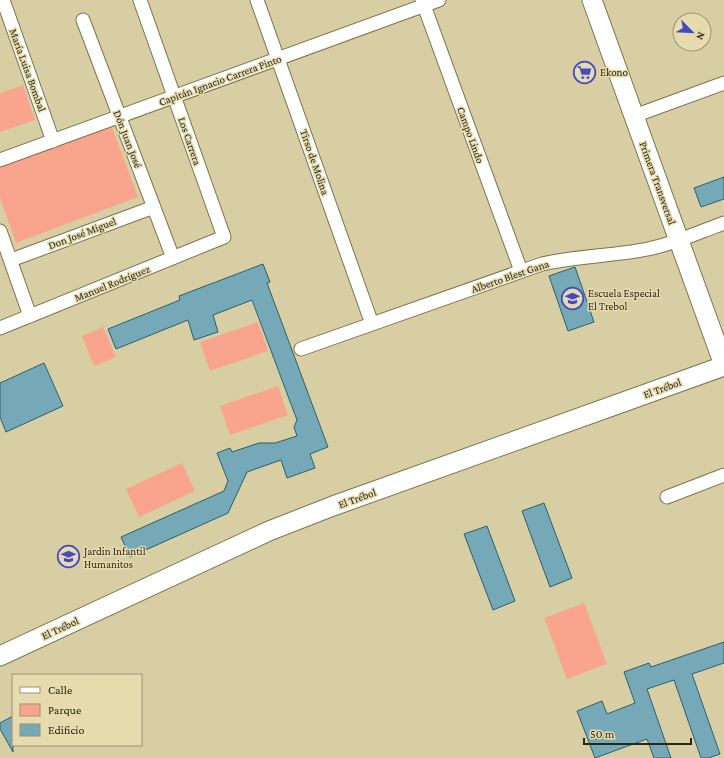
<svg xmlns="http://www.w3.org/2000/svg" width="724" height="758" viewBox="0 0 724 758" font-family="'Crimson Pro',serif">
	<rect width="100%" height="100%" fill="#d8cea3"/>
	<path fill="#f9a58e" d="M 23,85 L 35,120 L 0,132 L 0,93 Z
		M 111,125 L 138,197 L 16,243 L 0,198 L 0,167 Z
		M 258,322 L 268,351 L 210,371 L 200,342 Z
		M 103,327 L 116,357 L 94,366 L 82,336 Z
		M 278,386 L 288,415 L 230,435 L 220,406 Z
		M 182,463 L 195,491 L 139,517 L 126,489 Z
		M 584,603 L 607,664 L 567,679 L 544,618 Z"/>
	<path fill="#75a9b7" stroke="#2c5f6c" d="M 724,177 L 724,199 L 701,207 L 694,188 Z
		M 263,264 L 270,282 L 267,283 L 328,447 L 310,454 L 315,468 L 287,478 L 281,460 L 247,472 L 228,513 L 130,557 L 121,537 L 224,491 L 228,481 L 217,453 L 230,448 L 232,452 L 259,443 L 275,443 L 297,436 L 294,427 L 297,420 L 252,300 L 213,315 L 218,332 L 194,340 L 188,320 L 116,349 L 108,329 L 180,300 L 179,296 Z
		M 575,267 L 594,322 L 568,331 L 549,276 Z
		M 44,363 L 63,406 L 6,432 L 0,417 L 0,383 Z
		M 544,503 L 572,578 L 550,587 L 522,511 Z
		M 487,526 L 515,601 L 493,610 L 464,534 Z
		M 724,642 L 724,663 L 692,674 L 720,754 L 708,758 L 701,758 L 674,680 L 647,689 L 671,758 L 654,758 L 647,739 L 595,758 L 577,711 L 602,701 L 607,714 L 635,703 L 624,672 L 649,663 L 651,667 Z
		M 13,716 L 13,752 L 0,729 L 0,723 Z"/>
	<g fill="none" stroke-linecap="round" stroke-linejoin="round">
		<defs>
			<path id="minor" d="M 3,0 L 53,141
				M 257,0 L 372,324
				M 422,0 L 521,271
				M 83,20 L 173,258
				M 634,116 L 724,83
				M 0,160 L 439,0
				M 0,231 L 30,316
				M 11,260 L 154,207
				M 0,328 L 224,237 L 140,0
				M 301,349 L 542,264 C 577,256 613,256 648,249 C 674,244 699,232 724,223
				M 667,497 L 724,475"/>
			<path id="secondary" d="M 592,0 L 724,365
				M 0,656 L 269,531 L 333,506 L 724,366"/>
		</defs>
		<use href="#minor" stroke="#7d744c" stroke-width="15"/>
		<use href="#secondary" stroke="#7d744c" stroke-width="21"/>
		<use href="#minor" stroke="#fff" stroke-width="13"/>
		<use href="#secondary" stroke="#fff" stroke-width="19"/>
	</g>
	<defs>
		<symbol id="supermarket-ring" viewBox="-11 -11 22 22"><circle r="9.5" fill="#e5dbaf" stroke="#4749bf" stroke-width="1.5"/><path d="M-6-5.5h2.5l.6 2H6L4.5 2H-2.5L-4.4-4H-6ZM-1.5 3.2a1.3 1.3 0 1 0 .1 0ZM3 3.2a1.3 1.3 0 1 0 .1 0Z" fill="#4749bf"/></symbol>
		<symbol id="school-ring" viewBox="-11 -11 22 22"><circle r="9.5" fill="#e5dbaf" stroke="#4749bf" stroke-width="1.5"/><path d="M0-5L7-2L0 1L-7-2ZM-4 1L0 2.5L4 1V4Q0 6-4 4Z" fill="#4749bf"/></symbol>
	</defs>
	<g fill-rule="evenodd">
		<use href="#supermarket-ring" x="572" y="60" width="25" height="25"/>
		<use href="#school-ring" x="560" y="286" width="25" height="25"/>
		<use href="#school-ring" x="56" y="544" width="25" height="25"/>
	</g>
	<g text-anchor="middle" stroke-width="3" stroke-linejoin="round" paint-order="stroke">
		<g font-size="11" fill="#2b2716" stroke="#e5dbaf">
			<text transform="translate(28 70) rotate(70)" y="4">María Luisa Bombal</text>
			<text transform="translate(220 80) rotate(-20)" y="4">Capitán Ignacio Carrera Pinto</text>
			<text transform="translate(471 135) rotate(70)" y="4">Campo Lindo</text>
			<text transform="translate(128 139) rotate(69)" y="4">Dón Juan José</text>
			<text transform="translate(190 141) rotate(71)" y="4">Los Carrera</text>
			<text transform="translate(315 162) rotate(71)" y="4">Tirso de Molina</text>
			<text transform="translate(658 183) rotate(70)" y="4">Primera Transversal</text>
			<text transform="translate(82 233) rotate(-21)" y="4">Don José Miguel</text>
			<text transform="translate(510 276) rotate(-19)" y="4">Alberto Blest Gana</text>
			<text transform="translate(112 283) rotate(-22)" y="4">Manuel Rodríguez</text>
			<text transform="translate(662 388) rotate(-20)" y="4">El Trébol</text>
			<text transform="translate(357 498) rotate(-20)" y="4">El Trébol</text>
			<text transform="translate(60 628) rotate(-25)" y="4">El Trébol</text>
		</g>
		<g font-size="11" fill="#2b2716" stroke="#e5dbaf" text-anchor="start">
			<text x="600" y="76">Ekono</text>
			<text x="588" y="297">Escuela Especial<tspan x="588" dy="13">El Trebol</tspan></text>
			<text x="84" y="555">Jardin Infantil<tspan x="84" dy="13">Humanitos</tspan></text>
		</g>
	</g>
	<rect x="12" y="674" width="130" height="72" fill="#e5dbaf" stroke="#9b9372"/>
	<rect x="20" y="687" width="20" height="6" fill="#ffffff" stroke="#9b9372"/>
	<text x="48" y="694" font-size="12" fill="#2b2716">Calle</text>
	<rect x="20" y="704" width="20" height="12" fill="#f9a58e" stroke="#9b9372"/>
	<text x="48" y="714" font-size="12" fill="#2b2716">Parque</text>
	<rect x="20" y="724" width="20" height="12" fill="#75a9b7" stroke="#9b9372"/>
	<text x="48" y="734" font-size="12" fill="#2b2716">Edificio</text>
	<g transform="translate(692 32) rotate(114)"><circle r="19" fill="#e5dbaf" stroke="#9b9372"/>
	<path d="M0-3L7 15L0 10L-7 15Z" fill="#4749bf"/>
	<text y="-6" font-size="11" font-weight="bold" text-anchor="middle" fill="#2b2716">N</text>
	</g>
	<path d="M584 738v6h107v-6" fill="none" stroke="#2b2716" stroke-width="2"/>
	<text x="590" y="738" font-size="12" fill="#2b2716" stroke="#e5dbaf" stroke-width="3" paint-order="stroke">50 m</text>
</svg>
